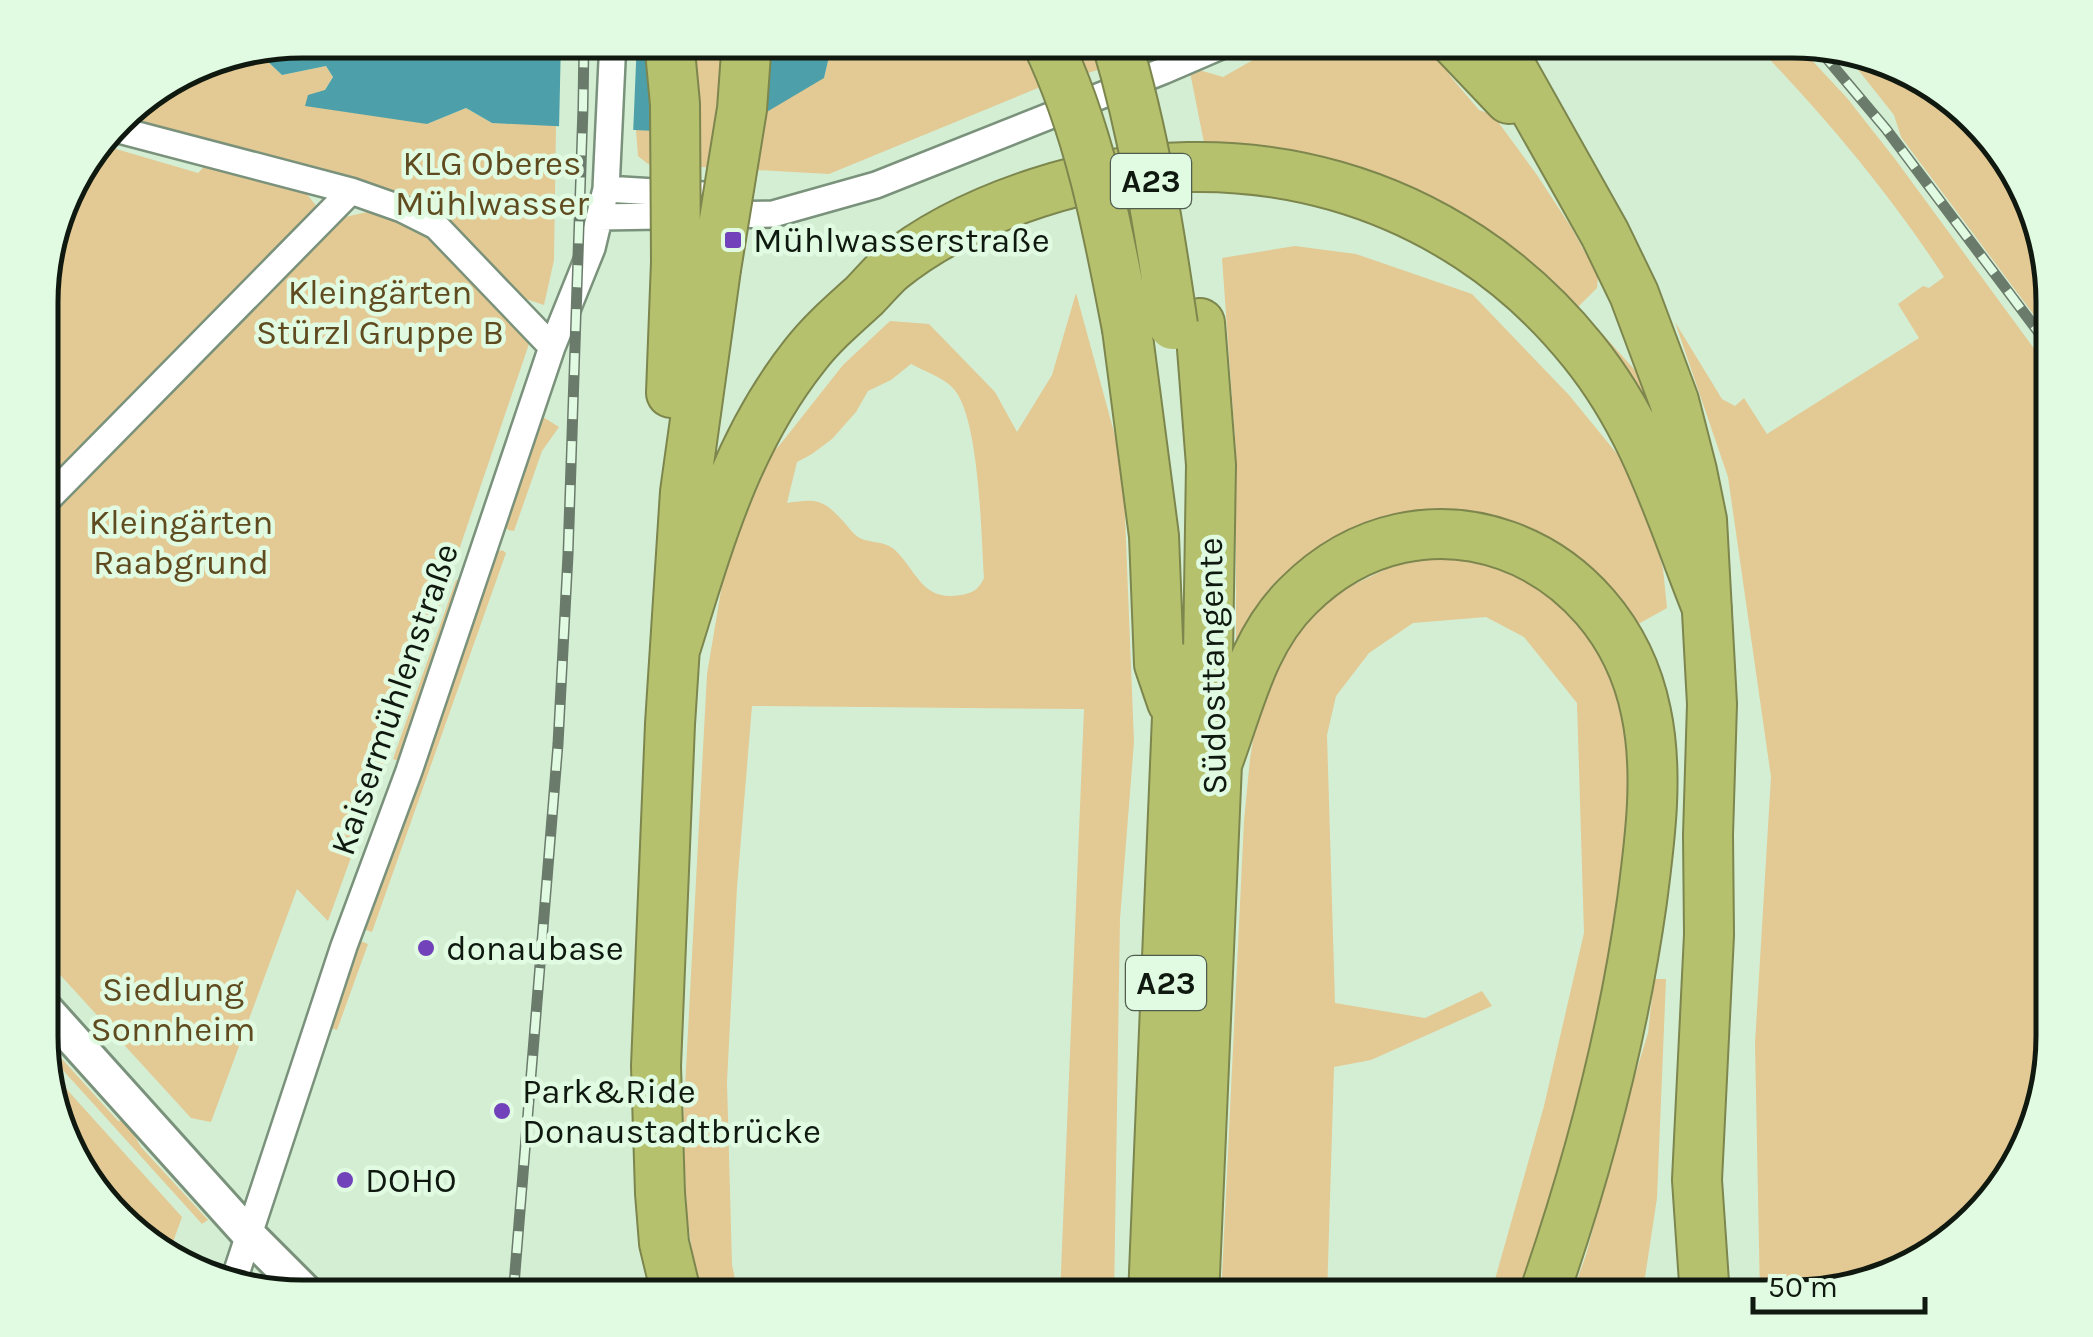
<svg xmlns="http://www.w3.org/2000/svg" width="2093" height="1337" viewBox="0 0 2093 1337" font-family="Karla,sans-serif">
	<rect width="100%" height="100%" fill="#d4eed4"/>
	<path fill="#e3c994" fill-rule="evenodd" d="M 729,40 L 824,78 L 832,44 L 836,40 L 1197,40 L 1038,88 L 829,174 L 648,164 L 638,156 L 636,130 L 654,130 L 661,50 Z
		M 1298,40 L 1420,40 L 1434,53 L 1451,77 L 1479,110 L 1493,115 L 1537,175 L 1571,227 L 1598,276 L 1597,288 L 1578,307 L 1634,369 L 1646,388 L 1679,469 L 1538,284 L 1207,158 L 1189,67 L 1223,77 L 1260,56 Z
		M 1751,40 L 1794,41 L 1847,98 L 1895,159 L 2052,373 L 2052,1052 L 2009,1181 L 1922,1262 L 1808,1296 L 1760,1296 L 1755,1043 L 1771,777 L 1728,477 L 1675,322 L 1722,399 L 1735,406 L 1744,398 L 1767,434 L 1919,338 L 1898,304 L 1923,286 L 1929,288 L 1944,277 C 1889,192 1822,113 1751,40 Z
		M 250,50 L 263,57 L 282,75 L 326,66 L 333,77 L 325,90 L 427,124 L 466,108 L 492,123 L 556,125 L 554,260 L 544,305 L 523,298 L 441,217 L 117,120 L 129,105 L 202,60 Z
		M 1848,57 L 1890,70 L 1997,149 L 2018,171 L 2052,285 L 2052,339 L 1901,137 L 1894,115 Z
		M 99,144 L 198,173 L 208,163 L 302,188 L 322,213 L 42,497 L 42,268 L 67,186 Z
		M 376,210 L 426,227 L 531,338 L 409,697 L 328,921 L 297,889 L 211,1122 L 191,1118 L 42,955 L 42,515 L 302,251 L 345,217 Z
		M 1295,246 L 1356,254 L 1472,294 L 1569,395 L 1622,460 L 1648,513 L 1663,569 L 1667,608 L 1631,628 L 1558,547 L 1496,519 L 1460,514 L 1236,653 L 1236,454 L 1222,258 Z
		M 1076,293 L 1123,465 L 1134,742 L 1120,919 L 1114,1297 L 1060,1297 L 1084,709 L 752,706 L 737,887 L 727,1082 L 732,1265 L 739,1297 L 701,1297 L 695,1275 L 687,1213 L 683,1125 L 707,674 L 726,561 L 759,463 L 779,446 L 843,365 L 890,321 L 929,324 L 995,392 L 1017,432 L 1052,375 ZM 911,364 C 924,371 942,377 952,387 C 980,414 981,537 984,578 C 979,589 973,593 961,595 C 922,602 917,571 895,550 C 884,540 870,544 858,537 C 852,533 848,526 842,520 C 822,498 814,499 787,503 L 797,462 L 812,454 L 832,439 L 856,412 L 868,391 L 891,380 Z
		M 543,417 L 559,427 L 542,451 L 514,531 L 508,530 L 505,525 Z
		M 502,550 L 506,553 L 372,932 L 363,929 L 495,553 Z
		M 1405,560 L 1487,560 L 1568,605 L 1609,662 L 1631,740 L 1631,831 L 1598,1045 L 1524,1297 L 1490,1297 L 1544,1106 L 1584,933 L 1577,703 L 1524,637 L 1486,617 L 1413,623 L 1369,653 L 1336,696 L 1327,735 L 1335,1003 L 1425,1018 L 1482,991 L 1492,1006 L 1371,1060 L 1334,1067 L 1327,1297 L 1221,1297 L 1244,821 L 1250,759 L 1261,690 L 1287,644 L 1326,598 Z
		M 456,580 L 462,581 L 399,761 L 393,759 Z
		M 360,941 L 368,944 L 337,1030 L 328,1027 Z
		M 1654,979 L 1666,979 L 1657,1198 L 1642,1297 L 1571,1297 L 1586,1255 L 1626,1105 L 1648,1033 Z
		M 44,1039 L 118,1121 L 125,1120 L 141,1147 L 208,1220 L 202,1224 L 42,1047 Z
		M 42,1062 L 182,1217 L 168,1256 L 156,1253 L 75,1167 L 42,1069 Z"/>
	<path fill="#4da0aa" d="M 302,40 L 729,40 L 661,50 L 655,131 L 492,123 L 466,108 L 427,124 L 305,106 L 308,95 L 325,90 L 333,77 L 326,66 L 282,75 L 263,57 L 250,50 Z
		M 737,40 L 836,40 L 832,44 L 824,78 L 765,113 Z"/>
	<path fill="#d4eed4" d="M 561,40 L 637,40 L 633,135 L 559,130 Z"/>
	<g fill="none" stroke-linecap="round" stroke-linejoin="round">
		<defs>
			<path id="minor" d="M 111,128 L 351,191 L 402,209 L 436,226 L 552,347
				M 606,189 L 736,197
				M 600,217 L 773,214 L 876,185 L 1163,71 L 1235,40
				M 42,505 L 351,191
				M 235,1277 L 344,946 L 409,771 L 552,347 L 592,248 L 606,189 L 613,40"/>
			<path id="tertiary" d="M 42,1005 L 250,1236 L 311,1297"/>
			<path id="motorway" d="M 1453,40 L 1509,99
				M 1496,40 L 1605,234 L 1634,294 L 1674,401 L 1692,471 L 1702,520 L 1712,704 L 1708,835 L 1709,935 L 1697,1180 L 1705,1297
				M 1127,329 L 1154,536 L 1159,664 L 1172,702
				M 671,393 L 676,262
				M 675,650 C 708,545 735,443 805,355 C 822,333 843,315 864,296 C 873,287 881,277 890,269 C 933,234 985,210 1037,193 C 1236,128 1451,186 1583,351 C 1647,430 1670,516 1707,608
				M 1217,764 C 1239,706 1252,641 1298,596 C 1423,471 1613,548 1646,712 C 1659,773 1650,840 1642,901 C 1623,1036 1588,1168 1543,1297
				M 677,1297 L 664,1243 L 660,1193 L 656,1066 L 670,724 L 685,492 L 716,269
				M 1153,1297 L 1179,668
				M 1194,1297 L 1217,764 L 1207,718 L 1211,465 L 1200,323"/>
		</defs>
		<use href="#minor" stroke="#7a927b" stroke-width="30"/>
		<use href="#tertiary" stroke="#7a927b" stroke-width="38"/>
		<use href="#motorway" stroke="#7c864d" stroke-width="52"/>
		<use href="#minor" stroke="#fff" stroke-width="25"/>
		<use href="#tertiary" stroke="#fff" stroke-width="32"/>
		<use href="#motorway" stroke="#b6c16e" stroke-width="48"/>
		<defs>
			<path id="rail" d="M 1818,48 L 1886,129 L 2052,350
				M 513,1297 L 558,744 L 568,555 L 583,107 L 584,40"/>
		</defs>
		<use href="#rail" stroke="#6b7b6b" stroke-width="11"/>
		<use href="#rail" stroke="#e1fbe2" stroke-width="8" stroke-dasharray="22" stroke-linecap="butt"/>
		<defs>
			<path id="motorway-bridge" d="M 669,40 L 675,104 L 676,262
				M 1046,40 C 1090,131 1108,230 1127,329
				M 1116,40 C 1144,134 1159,228 1173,325
				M 716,269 L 742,109 L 747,40"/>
		</defs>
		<use href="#motorway-bridge" stroke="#7c864d" stroke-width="52" stroke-linecap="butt"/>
		<use href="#motorway-bridge" stroke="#b6c16e" stroke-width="48"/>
	</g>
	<g fill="#7142ba" stroke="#e1fbe2" stroke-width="4">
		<rect x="723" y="230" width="20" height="20" rx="5"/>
		<circle cx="426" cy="948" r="10"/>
		<circle cx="502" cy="1111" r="10"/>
		<circle cx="345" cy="1180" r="10"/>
	</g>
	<g text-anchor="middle" stroke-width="9" stroke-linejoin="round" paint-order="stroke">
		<g fill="#e1fbe2" stroke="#4f5d4f" stroke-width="2.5">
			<rect x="1111" y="154" width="80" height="54" rx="8"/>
			<rect x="1126" y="956" width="80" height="54" rx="8"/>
		</g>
		<g font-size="32" font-weight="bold" fill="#101910">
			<text x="1151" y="192">A23</text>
			<text x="1166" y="994">A23</text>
		</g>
		<g font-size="35" fill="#5f4b1f" stroke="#e1fbe2">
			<text x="492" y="175">KLG Oberes<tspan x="492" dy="40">Mühlwasser</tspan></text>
			<text x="380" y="304">Kleingärten<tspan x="380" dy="40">Stürzl Gruppe B</tspan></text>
			<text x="181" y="534">Kleingärten<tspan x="181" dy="40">Raabgrund</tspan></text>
			<text x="173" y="1001">Siedlung<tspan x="173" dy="40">Sonnheim</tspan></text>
		</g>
		<g font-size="35" fill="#101910" stroke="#e1fbe2" text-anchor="start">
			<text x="753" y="252">Mühlwasserstraße</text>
			<text x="446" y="960">donaubase</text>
			<text x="522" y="1103">Park&amp;Ride<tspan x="522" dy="40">Donaustadtbrücke</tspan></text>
			<text x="365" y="1192">DOHO</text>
		</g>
		<g font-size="35" fill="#101910" stroke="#e1fbe2">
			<text transform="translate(1212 666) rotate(-91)" y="12">Südosttangente</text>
			<text transform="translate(394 699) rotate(-71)" y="12">Kaisermühlenstraße</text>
		</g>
	</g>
	<path d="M0 0H2093V1337H0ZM302 58H1792A244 244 0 0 1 2036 302V1036A244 244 0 0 1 1792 1280H302A244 244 0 0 1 58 1036V302A244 244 0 0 1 302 58Z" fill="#e1fbe2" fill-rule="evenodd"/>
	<path fill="none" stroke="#101910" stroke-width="5" d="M302 58H1792A244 244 0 0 1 2036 302V1036A244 244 0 0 1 1792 1280H302A244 244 0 0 1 58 1036V302A244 244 0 0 1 302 58Z"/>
	<path d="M1753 1297v15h172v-15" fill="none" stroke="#101910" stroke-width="5"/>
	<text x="1768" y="1297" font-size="30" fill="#101910" stroke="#e1fbe2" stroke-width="8" paint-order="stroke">50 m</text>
</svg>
